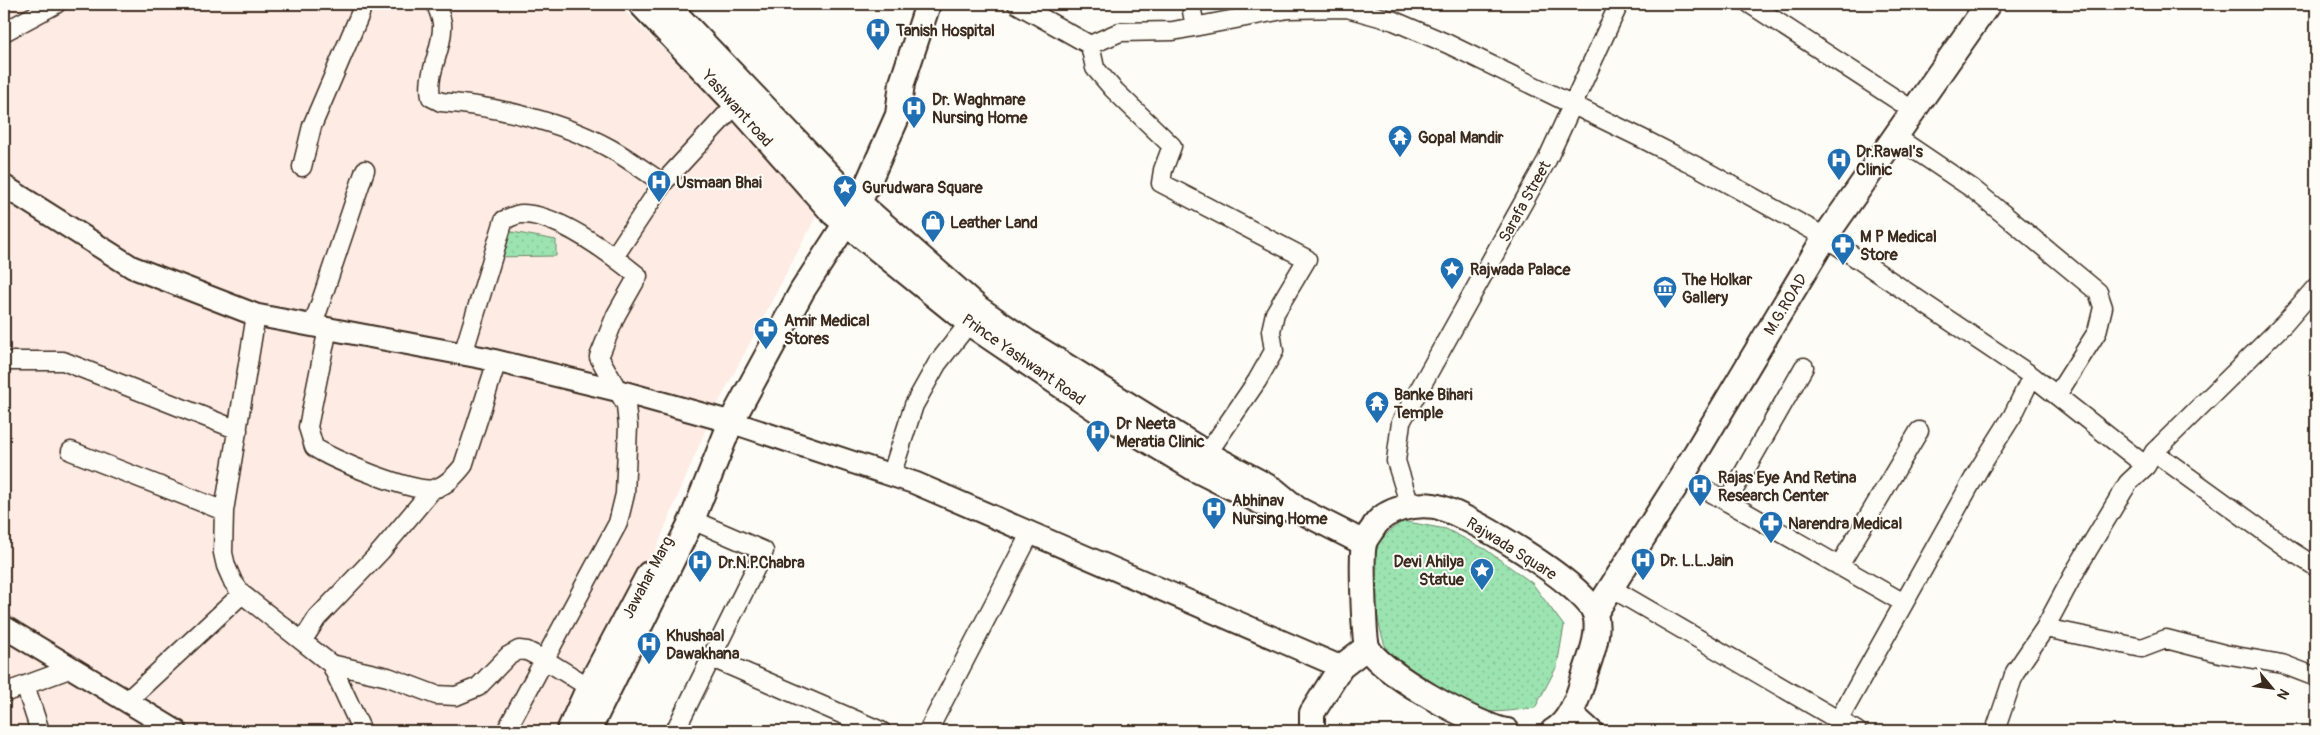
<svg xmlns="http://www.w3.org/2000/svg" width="2320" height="735" viewBox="0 0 2320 735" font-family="Pangolin,sans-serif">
	<defs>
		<pattern id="park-dots" width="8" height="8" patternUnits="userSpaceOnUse" patternTransform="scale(1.25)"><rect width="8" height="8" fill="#9be3b0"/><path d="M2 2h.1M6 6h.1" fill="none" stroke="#86c397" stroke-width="1.8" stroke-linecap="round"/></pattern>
	</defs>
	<rect width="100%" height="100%" fill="#fdfcf7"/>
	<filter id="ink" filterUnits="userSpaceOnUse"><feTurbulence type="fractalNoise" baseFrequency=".02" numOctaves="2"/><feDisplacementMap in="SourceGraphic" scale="10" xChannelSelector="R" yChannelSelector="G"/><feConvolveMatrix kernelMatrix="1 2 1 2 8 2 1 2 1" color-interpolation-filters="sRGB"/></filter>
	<g filter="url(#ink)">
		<path fill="#fdebe4" d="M 4,4 L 618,4 L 821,207 L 710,419 L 656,549 L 561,731 L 4,731 Z"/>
		<path fill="url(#park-dots)" stroke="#6b8667" d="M 496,229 L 556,240 L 556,256 L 490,257 Z
			M 1402,521 L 1446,529 L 1485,549 L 1532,583 L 1564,626 L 1557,666 L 1535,708 C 1513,710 1489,715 1467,709 C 1449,704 1398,669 1389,654 C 1376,631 1369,570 1378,545 C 1381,537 1395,527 1402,521 Z"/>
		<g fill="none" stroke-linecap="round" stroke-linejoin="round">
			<defs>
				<path id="minor" d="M 436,4 C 438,10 441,17 442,23 C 444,48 426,72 431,97 L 441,102 C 496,106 563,122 611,149 C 629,159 646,172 663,183
					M 1017,4 L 1090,45 L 1095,68 L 1113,89 L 1172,146 L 1163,170 L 1161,183 L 1307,259 L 1275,313 L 1271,331 L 1274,351 L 1257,381 L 1207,454
					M 1194,4 L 1192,11 L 1195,27
					M 1750,4 L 1914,111
					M 4,32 L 56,4
					M 1090,45 L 1120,32 L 1173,31 L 1288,9 L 1347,8 L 1394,21 L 1448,44 L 1641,138 L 1698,167 L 1825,237 L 2032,376 L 2146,466
					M 1896,137 L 1973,189 L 2098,292 L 2103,307 L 2097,332 L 2057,395
					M 302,167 L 312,126 L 360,14 L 362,4
					M 614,257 L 663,183 L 736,104
					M 256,315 L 224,511 L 223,553 L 226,566 L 233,582 L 242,594 L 331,664 L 388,677 L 436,695 L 456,696 L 478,687 L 508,656 L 519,650 L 527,651 L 545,660 L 589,687
					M 313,325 L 365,170
					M 328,328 L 308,427 L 314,447 C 330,459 415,494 433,489 C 446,486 455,476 463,466 L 497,361
					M 463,354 L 504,220 C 509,218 516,214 522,214 C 558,214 611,254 638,276 L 616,315 L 599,357 L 626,405 L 628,426 L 625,494 L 618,523 L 506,731
					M 4,361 L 63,361 L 238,430
					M 71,451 L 224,511
					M 2154,452 L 2291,551 L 2316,567
					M 891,476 L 914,405 L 937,364 L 969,323
					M 1682,476 L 1904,603
					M 1727,502 L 1804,367
					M 1410,506 L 1396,461 L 1401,422 L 1547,160 L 1619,4
					M 1839,566 L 1919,431
					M 1611,588 L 1857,731
					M 2045,628 L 2142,648 L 2166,639 L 2224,654 L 2282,664 L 2316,677
					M 303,640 L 317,618 L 381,551 L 432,490
					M 712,658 L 881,731
					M 331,664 L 362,731
					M 25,685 L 40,731
					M 4,693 L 72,668
					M 127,701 L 242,594
					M 1838,721 L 1979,469 L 2013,415 L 2032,376
					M 675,731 L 764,551 L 692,520
					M 928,731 L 1031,532
					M 1995,731 L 2015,672 L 2045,628 L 2077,568 L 2128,483 L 2146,466 L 2154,452 L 2284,324 L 2316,287"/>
				<path id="tertiary" d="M 4,186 L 132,267 L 256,315 L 484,358 L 616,390 L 731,422 L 915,483 L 1341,667
					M 4,627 L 176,731
					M 1571,712 L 1592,731"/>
				<path id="secondary" d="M 641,4 L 736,104 L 833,213 L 969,323 L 1096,409 L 1195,469 L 1269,506 L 1296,509
					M 666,4 L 846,193 L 859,203 L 979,309 L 1027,342 L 1207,454 L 1274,490 L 1297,509 L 1364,543
					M 1595,613 L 1682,476 L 1825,237 L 1988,4
					M 569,731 L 589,687 L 649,574
					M 588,731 L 692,520 L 731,422 L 802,291 L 859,203 L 898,115 L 902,83 L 928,4
					M 1312,731 L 1312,713 L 1341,667 L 1367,647
					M 1507,731 C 1481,728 1376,671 1367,646 C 1364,637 1361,555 1364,544 C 1365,538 1372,531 1375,525 C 1386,509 1415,503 1434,506 C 1464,511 1586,585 1595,614 C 1601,635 1589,660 1583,680 C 1578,698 1570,722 1553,731"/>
			</defs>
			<use href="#minor" stroke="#3b2a1e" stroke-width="21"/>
			<use href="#tertiary" stroke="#3b2a1e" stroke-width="25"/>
			<use href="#secondary" stroke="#3b2a1e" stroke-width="28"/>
			<use href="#minor" stroke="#fdfcf7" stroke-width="18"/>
			<use href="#tertiary" stroke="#fdfcf7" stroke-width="21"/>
			<use href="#secondary" stroke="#fdfcf7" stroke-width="24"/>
		</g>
	</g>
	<defs>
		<symbol id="hospital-pin" viewBox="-11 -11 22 30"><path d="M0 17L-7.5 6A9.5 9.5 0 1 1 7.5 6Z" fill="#1f6fb2" stroke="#fdfcf7"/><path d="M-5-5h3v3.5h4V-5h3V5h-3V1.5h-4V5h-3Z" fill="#fff"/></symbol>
		<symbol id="temple-pin" viewBox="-11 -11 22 30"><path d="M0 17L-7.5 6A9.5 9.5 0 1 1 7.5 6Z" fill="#1f6fb2" stroke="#fdfcf7"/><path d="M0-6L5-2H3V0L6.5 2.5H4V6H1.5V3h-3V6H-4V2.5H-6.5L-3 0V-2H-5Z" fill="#fff"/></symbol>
		<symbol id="sight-pin" viewBox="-11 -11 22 30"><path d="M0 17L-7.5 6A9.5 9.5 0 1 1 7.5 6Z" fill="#1f6fb2" stroke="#fdfcf7"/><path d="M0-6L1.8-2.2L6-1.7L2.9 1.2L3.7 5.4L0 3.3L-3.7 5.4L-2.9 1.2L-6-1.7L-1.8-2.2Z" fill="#fff"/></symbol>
		<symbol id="shop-pin" viewBox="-11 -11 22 30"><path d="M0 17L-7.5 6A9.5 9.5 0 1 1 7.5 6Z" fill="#1f6fb2" stroke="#fdfcf7"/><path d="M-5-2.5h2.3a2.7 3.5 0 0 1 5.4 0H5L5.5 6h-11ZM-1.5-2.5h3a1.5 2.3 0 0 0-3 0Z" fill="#fff"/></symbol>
		<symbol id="pharmacy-pin" viewBox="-11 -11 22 30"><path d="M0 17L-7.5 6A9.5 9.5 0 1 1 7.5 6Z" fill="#1f6fb2" stroke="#fdfcf7"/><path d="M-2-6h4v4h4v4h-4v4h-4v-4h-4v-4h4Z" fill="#fff"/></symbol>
		<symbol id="museum-pin" viewBox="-11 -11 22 30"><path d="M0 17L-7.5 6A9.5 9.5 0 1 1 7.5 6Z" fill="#1f6fb2" stroke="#fdfcf7"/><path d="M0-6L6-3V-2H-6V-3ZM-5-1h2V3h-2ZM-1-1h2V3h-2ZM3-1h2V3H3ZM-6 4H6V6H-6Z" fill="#fff"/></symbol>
	</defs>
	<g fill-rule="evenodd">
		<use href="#hospital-pin" x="864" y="16" width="28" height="38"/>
		<use href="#hospital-pin" x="900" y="94" width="28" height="38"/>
		<use href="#temple-pin" x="1386" y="123" width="28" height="38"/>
		<use href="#hospital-pin" x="1825" y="146" width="28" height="38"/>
		<use href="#hospital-pin" x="645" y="168" width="28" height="38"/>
		<use href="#sight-pin" x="831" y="173" width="28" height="38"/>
		<use href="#shop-pin" x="919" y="208" width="28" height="38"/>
		<use href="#pharmacy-pin" x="1829" y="231" width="28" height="38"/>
		<use href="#sight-pin" x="1438" y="255" width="28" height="38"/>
		<use href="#museum-pin" x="1651" y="274" width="28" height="38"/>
		<use href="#pharmacy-pin" x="752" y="315" width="28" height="38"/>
		<use href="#temple-pin" x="1363" y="389" width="28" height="38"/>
		<use href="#hospital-pin" x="1084" y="418" width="28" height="38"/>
		<use href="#hospital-pin" x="1686" y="472" width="28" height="38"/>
		<use href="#hospital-pin" x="1200" y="495" width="28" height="38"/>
		<use href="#pharmacy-pin" x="1757" y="509" width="28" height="38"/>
		<use href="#hospital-pin" x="1629" y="546" width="28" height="38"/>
		<use href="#hospital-pin" x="686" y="548" width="28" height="38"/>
		<use href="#sight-pin" x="1468" y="556" width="28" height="38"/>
		<use href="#hospital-pin" x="635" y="630" width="28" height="38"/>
	</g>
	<g text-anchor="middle" stroke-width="4" stroke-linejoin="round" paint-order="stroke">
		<g font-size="16" font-weight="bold" fill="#3b2a1e" stroke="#fdfcf7" text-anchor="start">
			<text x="896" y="36">Tanish Hospital</text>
			<text x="932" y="105">Dr. Waghmare<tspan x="932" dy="18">Nursing Home</tspan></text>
			<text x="1418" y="143">Gopal Mandir</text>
			<text x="1856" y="157">Dr.Rawal's<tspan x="1856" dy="18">Clinic</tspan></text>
			<text x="676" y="188">Usmaan Bhai</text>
			<text x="862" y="193">Gurudwara Square</text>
			<text x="950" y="228">Leather Land</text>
			<text x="1860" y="242">M P Medical<tspan x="1860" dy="18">Store</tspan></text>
			<text x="1470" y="275">Rajwada Palace</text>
			<text x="1682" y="285">The Holkar<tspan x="1682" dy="18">Gallery</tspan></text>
			<text x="784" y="326">Amir Medical<tspan x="784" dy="18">Stores</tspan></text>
			<text x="1394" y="400">Banke Bihari<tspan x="1394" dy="18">Temple</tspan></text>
			<text x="1116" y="429">Dr Neeta<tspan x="1116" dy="18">Meratia Clinic</tspan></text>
			<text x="1718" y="483">Rajas Eye And Retina<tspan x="1718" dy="18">Research Center</tspan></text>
			<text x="1232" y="506">Abhinav<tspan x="1232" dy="18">Nursing Home</tspan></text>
			<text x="1788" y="529">Narendra Medical</text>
			<text x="1660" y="566">Dr. L.L.Jain</text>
			<text x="1464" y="567" text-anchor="end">Devi Ahilya<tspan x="1464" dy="18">Statue</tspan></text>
			<text x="718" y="568">Dr.N.P.Chabra</text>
			<text x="666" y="641">Khushaal<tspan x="666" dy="18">Dawakhana</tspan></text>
		</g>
		<g font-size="16" fill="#3b2a1e" stroke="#fdfcf7">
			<text transform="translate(738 108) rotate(48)" y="6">Yashwant road</text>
			<text transform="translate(1524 201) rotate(-61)" y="6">Sarafa Street</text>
			<text transform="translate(1785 304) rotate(-59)" y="6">M.G.ROAD</text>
			<text transform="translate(1024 359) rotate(35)" y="6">Prince Yashwant Road</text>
			<text transform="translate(1512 548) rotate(32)" y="6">Rajwada Square</text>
			<text transform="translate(647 577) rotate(-62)" y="6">Jawahar Marg</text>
		</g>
	</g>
	<rect width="2320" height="735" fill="none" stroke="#fdfcf7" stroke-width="20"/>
	<rect x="10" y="10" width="2300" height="715" fill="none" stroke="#3b2a1e" stroke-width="2" filter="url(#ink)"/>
	<g transform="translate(2272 688) rotate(119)" stroke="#fdfcf7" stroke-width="4" paint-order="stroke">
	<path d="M0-4L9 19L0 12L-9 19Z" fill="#3b2a1e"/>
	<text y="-8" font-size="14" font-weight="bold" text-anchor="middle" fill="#3b2a1e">N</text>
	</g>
</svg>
